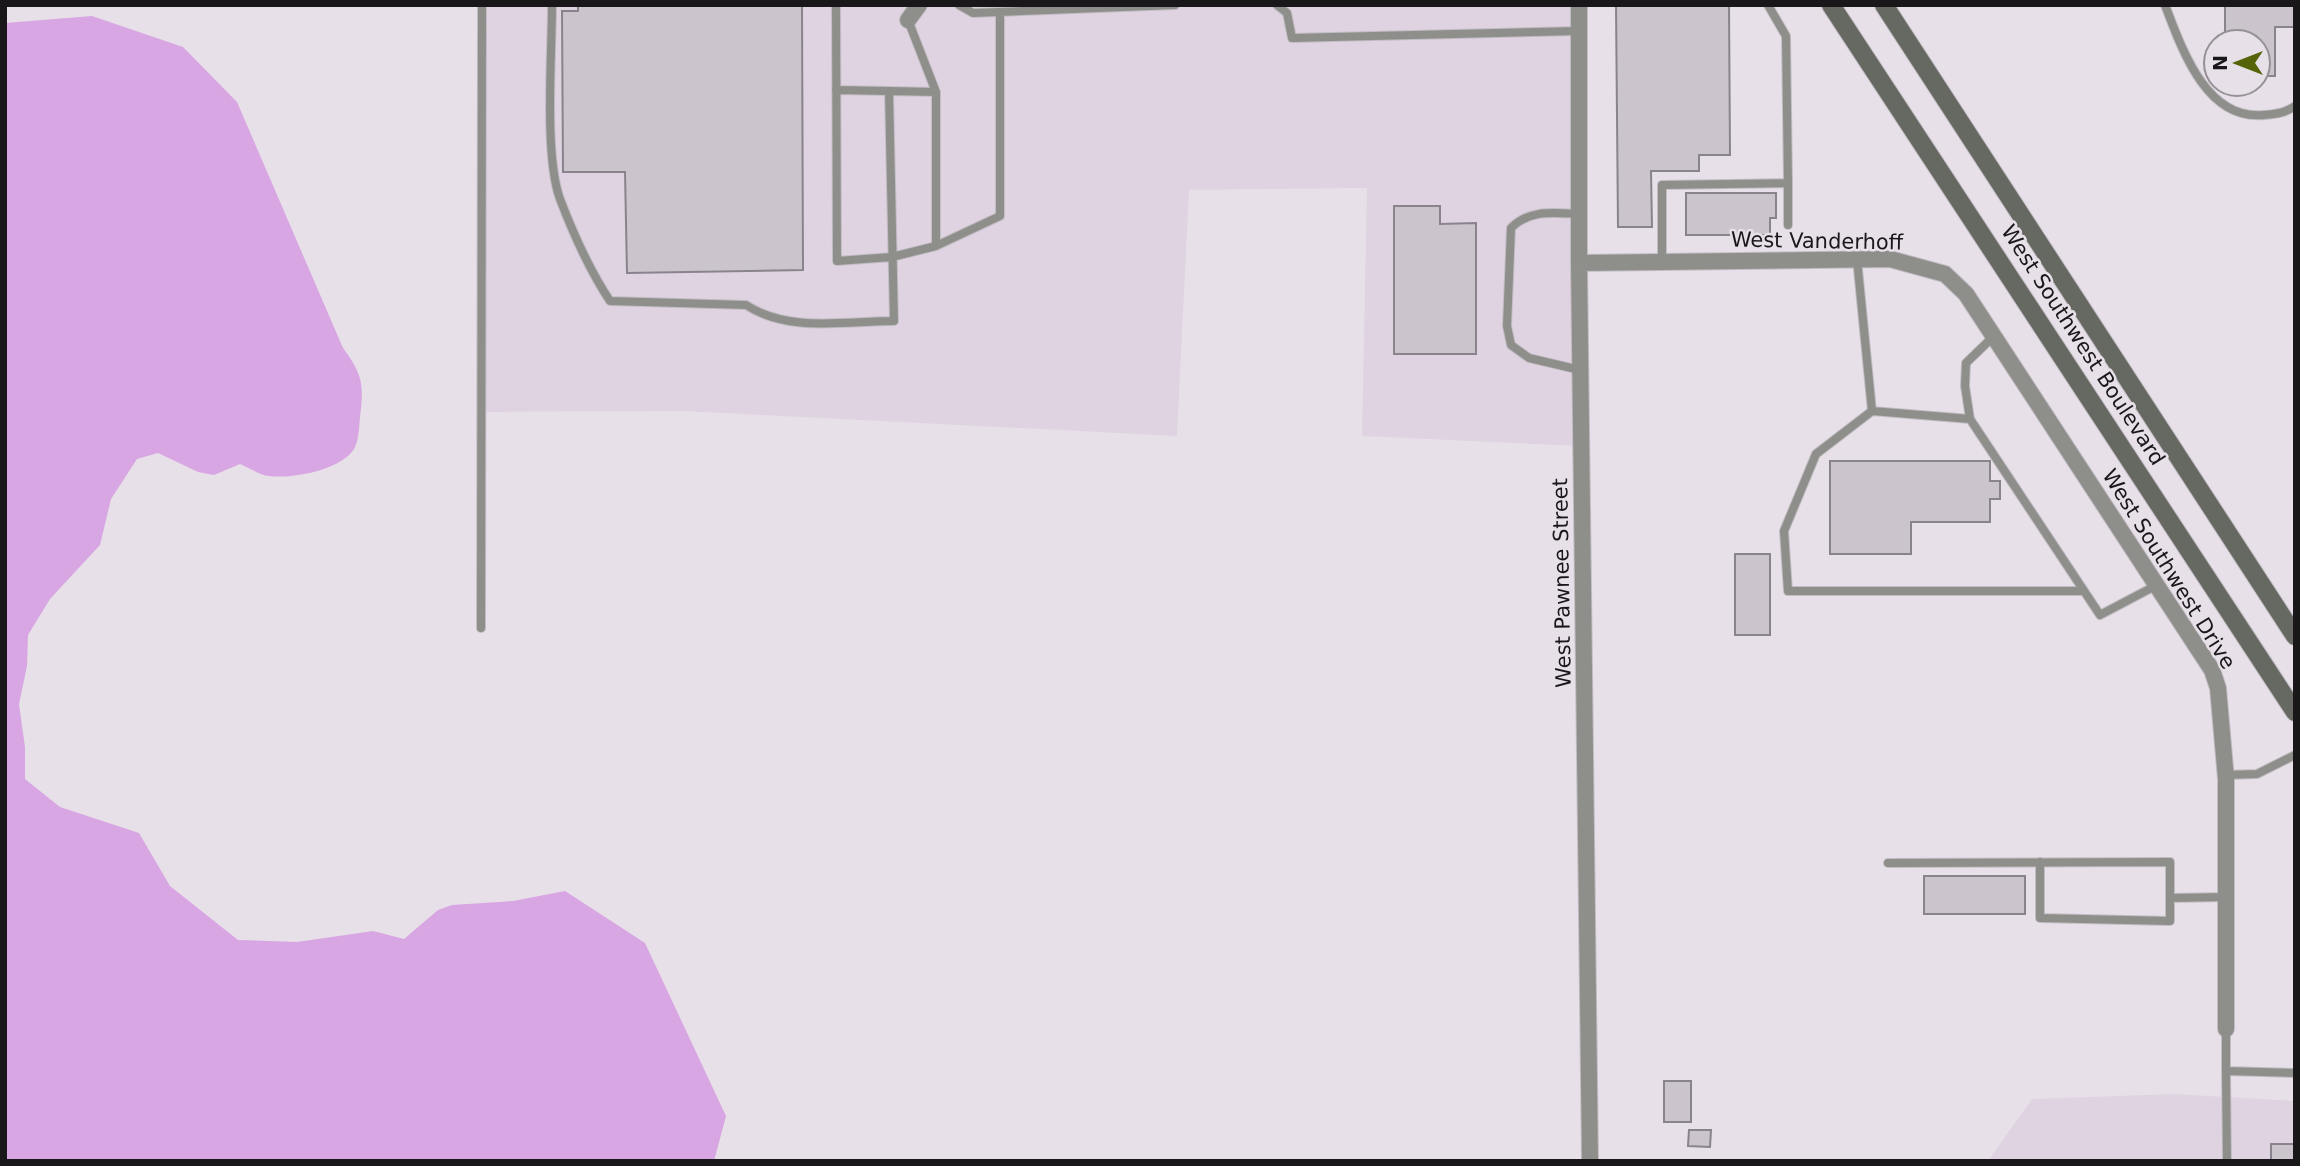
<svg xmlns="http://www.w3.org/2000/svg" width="2300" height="1166" viewBox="0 0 2300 1166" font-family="'DejaVu Sans',sans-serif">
	<rect width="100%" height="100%" fill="#e7e0e8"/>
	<path fill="#dfd3e1" d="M 482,5 L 1578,5 L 1581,446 L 1362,436 L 1367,188 L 1189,190 L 1177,436 L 683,411 L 481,412 Z
		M 2174,1094 L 2295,1101 L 2295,1161 L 1988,1161 L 2032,1099 Z"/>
	<path fill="#d8a6e2" d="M 92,16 L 183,47 L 237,102 L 343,348 C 363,375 364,385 360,417 C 359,427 359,441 354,449 C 341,470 293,479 269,476 C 260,475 249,468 240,464 L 214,475 L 198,472 L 158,453 L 137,459 L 111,499 L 100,545 L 50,599 L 28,635 L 27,666 L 19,704 L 25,747 L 25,779 L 60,807 L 139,833 L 170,886 L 238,940 L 297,942 L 373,931 L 404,939 L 438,910 L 452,905 L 513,901 L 565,891 L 645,943 L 726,1116 L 714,1161 L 5,1161 L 5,23 Z"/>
	<path fill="#cbc4cd" stroke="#89838b" stroke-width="2" d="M 578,5 L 802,5 L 803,270 L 627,273 L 625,172 L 563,172 L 562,11 L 578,11 Z
		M 1616,5 L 1729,5 L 1730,155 L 1699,155 L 1699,171 L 1651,171 L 1652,227 L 1618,227 Z
		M 2225,5 L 2295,6 L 2295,27 L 2275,27 L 2275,76 L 2258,76 L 2258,42 L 2225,42 Z
		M 1686,193 L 1776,193 L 1776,218 L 1770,218 L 1770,235 L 1686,235 Z
		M 1394,206 L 1440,206 L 1440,224 L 1476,223 L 1476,354 L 1394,354 Z
		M 1830,461 L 1990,461 L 1990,481 L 2000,481 L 2000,499 L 1990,499 L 1990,522 L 1911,522 L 1911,554 L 1830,554 Z
		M 1735,554 L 1770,554 L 1770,635 L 1735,635 Z
		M 1924,876 L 2025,876 L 2025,914 L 1924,914 Z
		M 1664,1081 L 1691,1081 L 1691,1122 L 1664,1122 Z
		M 1689,1130 L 1711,1130 L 1710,1147 L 1688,1146 Z
		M 2271,1144 L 2295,1144 L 2295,1161 L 2271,1161 Z"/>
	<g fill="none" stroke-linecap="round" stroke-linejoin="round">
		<defs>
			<path id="service" d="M 552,5 C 552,56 544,155 560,199 C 573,233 590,271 610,301 L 746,305 C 789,333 845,321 894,321 L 889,91 L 836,90
				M 836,5 L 837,261 L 892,257 L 936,246 L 936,92 L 908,20
				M 959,5 L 973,13 L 1175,5
				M 1277,5 L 1287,13 L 1292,38 L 1579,31
				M 2165,5 C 2182,49 2206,121 2264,115 C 2276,114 2285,113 2295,106
				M 889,91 L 936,92
				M 1788,183 L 1788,225
				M 1579,214 C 1553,213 1530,209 1511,228 L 1507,326 L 1511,345 L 1529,358 L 1580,370
				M 936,246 L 1000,216 L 1000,13
				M 1857,259 L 1872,411 L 1970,419 L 1965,386 L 1966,363 L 1995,335
				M 1662,262 L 1662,185 L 1788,183 L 1786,36 L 1768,5
				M 1872,411 L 1816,454 L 1784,531 L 1788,591 L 2084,591
				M 1970,419 L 2100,615 L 2157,585
				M 481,628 L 482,5
				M 2225,775 L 2257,774 L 2295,755
				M 2040,862 L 2040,918 L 2170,921 L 2170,898
				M 1888,863 L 2170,862 L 2170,898 L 2226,897
				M 2226,1071 L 2226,1029
				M 2227,1161 L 2226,1071 L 2295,1073"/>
			<path id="minor" d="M 1579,5 L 1579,263 L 1590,1161
				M 908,20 L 919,5
				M 1579,263 L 1890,259 L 1945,274 L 1966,294 L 2212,670 L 2218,688 L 2226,779 L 2226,1029"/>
			<path id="secondary" d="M 1831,5 L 2295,712
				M 1884,5 L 2295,636"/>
		</defs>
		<use href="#service" stroke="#c2bcc3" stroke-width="10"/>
		<use href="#minor" stroke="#c2bcc3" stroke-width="18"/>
		<use href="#secondary" stroke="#c2bcc3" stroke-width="20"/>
		<use href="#service" stroke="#8e8f8b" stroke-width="8"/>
		<use href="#minor" stroke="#8e8f8b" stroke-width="16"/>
		<use href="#secondary" stroke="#666862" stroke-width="18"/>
	</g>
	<g text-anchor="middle" stroke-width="5" stroke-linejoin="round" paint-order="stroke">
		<g font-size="21" fill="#1a171a" stroke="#e7e0e8">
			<text transform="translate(1817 241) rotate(1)" y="7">West Vanderhoff</text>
			<text transform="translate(2083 345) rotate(57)" y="7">West Southwest Boulevard</text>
			<text transform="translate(2169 569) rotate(58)" y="7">West Southwest Drive</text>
			<text transform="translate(1562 583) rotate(-91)" y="7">West Pawnee Street</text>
		</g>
	</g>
	<rect width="2300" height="1166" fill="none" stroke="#1a171a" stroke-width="14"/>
	<g transform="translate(2237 63) rotate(270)"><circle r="33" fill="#e7e0e8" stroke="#959096" stroke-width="2"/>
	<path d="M0-5L12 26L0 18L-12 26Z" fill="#566409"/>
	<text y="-10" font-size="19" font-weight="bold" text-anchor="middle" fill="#1a171a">N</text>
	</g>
</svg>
